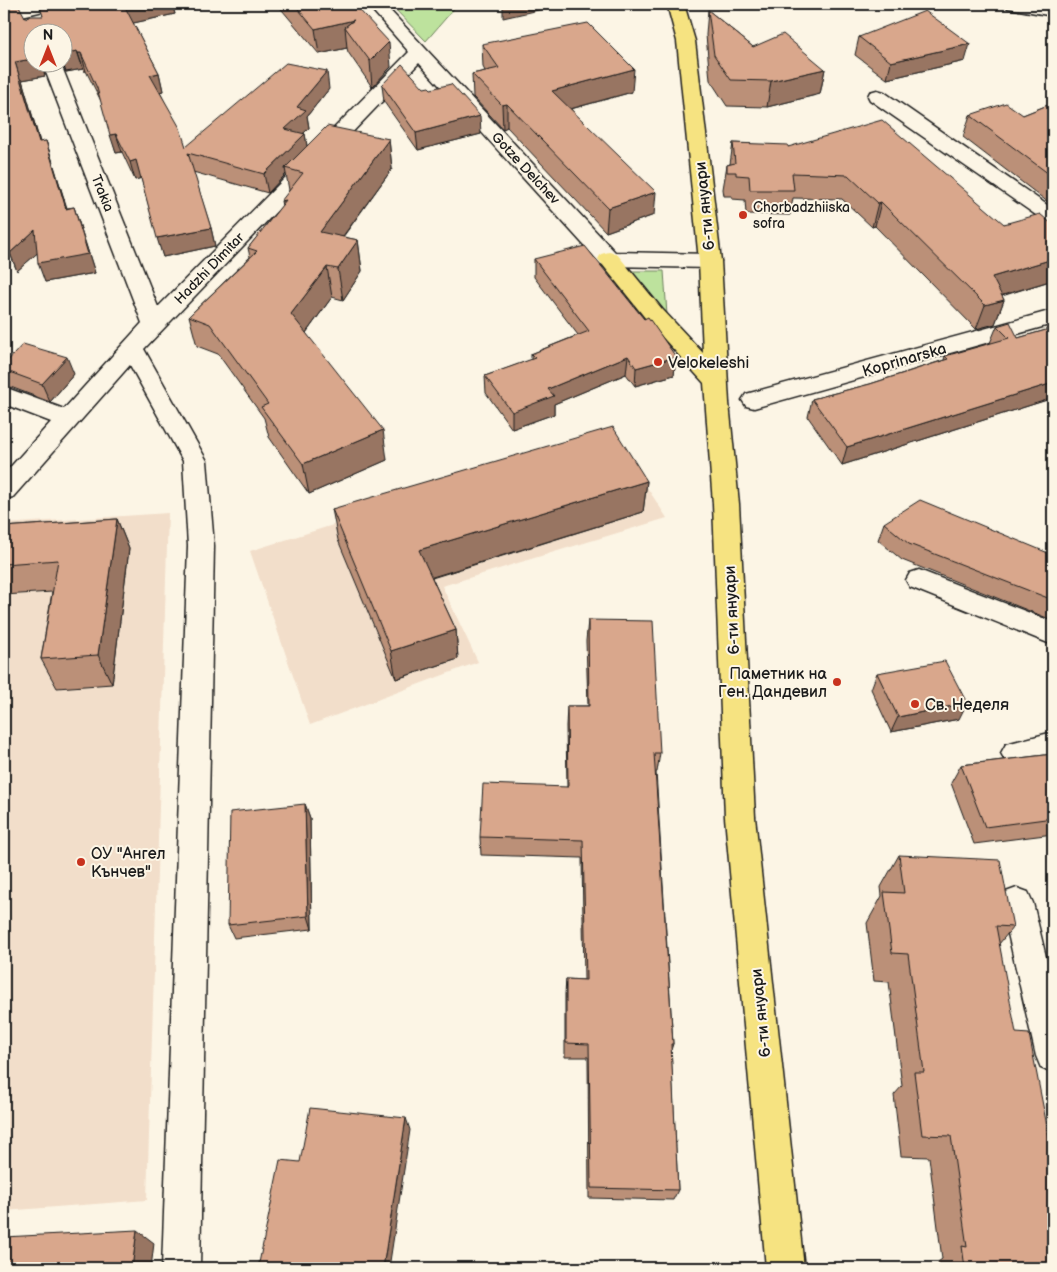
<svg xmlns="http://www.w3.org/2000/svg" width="1057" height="1272" viewBox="0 0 1057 1272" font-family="'Balsamiq Sans',sans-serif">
	<rect width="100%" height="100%" fill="#fcf5e5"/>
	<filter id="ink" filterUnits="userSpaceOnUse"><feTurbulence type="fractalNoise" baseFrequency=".02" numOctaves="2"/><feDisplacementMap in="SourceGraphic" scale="10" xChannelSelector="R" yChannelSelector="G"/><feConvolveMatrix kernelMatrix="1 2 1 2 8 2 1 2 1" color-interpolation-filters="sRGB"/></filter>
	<g filter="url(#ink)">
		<path fill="#f2deca" d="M 614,437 L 667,518 L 442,586 L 478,662 L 310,725 L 250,551 Z
			M 168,513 L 147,1200 L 4,1211 L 4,524 Z"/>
		<path fill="#bde29d" stroke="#6c7f5c" d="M 390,4 L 458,4 L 426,41 Z
			M 626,271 L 664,271 L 667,315 Z"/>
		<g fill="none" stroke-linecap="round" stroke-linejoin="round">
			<defs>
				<path id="minor" d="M 30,4 L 60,4 L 57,8 L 4,20 L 4,10 Z
					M 367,4 L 384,4 L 615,252 L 710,254 L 718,256 L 721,261 L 718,266 L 710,268 L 609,266 L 601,264 L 419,63 L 144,349 L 207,461 L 214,546 L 200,1268 L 162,1268 L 188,546 L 183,461 L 130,365 L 13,497 L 4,499 L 4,474 L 51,422 L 4,404 L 4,387 L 64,409 L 142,323 L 42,62 L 60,62 L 158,307 L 409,52 Z
					M 1005,4 L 1041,4 L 1053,6 L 1053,16 L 1008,8 Z
					M 877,90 L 884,92 L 1053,209 L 1053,224 L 1046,222 L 870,100 L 868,96 L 870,92 Z
					M 1053,310 L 1053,324 L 754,408 L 746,406 L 742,400 L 746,394 Z
					M 919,570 L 1053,622 L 1053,645 L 910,587 L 906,580 L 910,573 Z
					M 1053,732 L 1053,758 L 1016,766 L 1006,762 L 1001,753 L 1006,744 Z
					M 1017,888 L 1028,892 L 1033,903 L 1053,986 L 1053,1073 L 1041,1068 L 1036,1056 L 1001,903 L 1006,892 Z"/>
				<path id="major" d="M 667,4 L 684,4 L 695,41 L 721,261 L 729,403 L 739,504 L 755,817 L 804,1268 L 766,1268 L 725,817 L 713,504 L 704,383 L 646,319 L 598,259 L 601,254 L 609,252 L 617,254 L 662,309 L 703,353 L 699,261 L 677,41 Z"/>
			</defs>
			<use href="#minor" stroke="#1c1c1c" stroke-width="3"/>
			<use href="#major" stroke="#1c1c1c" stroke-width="3"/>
			<use href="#minor" fill="#fcf5e5" fill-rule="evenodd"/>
			<use href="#major" fill="#f6e381" fill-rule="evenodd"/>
		</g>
		<path fill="#bb9078" stroke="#1c1c1c" d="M 39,4 L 172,4 L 175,14 L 133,23 L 159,73 L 163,91 L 160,92 L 186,147 L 329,89 L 307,116 L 309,128 L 304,133 L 305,134 L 307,146 L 389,139 L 392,169 L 343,237 L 358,240 L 362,271 L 343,300 L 332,297 L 306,333 L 387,460 L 309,494 L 269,437 L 264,418 L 218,354 L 197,346 L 189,316 L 250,257 L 248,248 L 282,206 L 289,190 L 286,174 L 268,193 L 193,172 L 211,228 L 215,246 L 163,257 L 141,178 L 135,180 L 122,152 L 116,153 L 102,103 L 86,71 L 84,71 L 83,69 L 66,72 L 62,62 L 62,32 L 32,32 L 32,62 L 41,62 L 45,76 L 22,80 L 40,142 L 46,141 L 67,208 L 74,207 L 95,273 L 45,282 L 37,253 L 17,271 L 10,253 L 26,19 L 43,16 Z
			M 277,4 L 354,4 L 391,67 L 372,87 L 348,52 L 347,48 L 319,54 Z
			M 708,10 L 753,47 L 825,69 L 820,94 L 767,107 L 727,106 L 710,80 L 706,35 Z
			M 859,37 L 965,61 L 887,79 L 855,55 Z
			M 482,44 L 632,92 L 571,109 L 654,215 L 606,232 L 507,127 L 503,129 L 473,97 L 472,74 L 485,71 L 483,67 Z
			M 382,85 L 431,89 L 481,134 L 418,150 L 384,102 Z
			M 1053,103 L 1053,206 L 963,137 L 970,115 L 1023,115 Z
			M 733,143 L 788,147 L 1004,224 L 1053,225 L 1053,280 L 1002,296 L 1004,300 L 995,324 L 976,329 L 875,226 L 872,227 L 842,199 L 793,198 L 790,215 L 746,214 L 745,200 L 732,199 L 732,196 L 724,196 L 723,189 L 727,165 L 730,164 Z
			M 534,259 L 644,319 L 676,357 L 674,375 L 635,386 L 626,374 L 554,404 L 554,414 L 512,429 L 486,393 L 485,376 L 531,360 L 531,354 L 578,335 L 534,277 Z
			M 997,326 L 1018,338 L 1053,328 L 1053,398 L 842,465 L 808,417 L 812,399 L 870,384 L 944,360 L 945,356 L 990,343 Z
			M 4,365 L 74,374 L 50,402 L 8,386 L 4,377 Z
			M 647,481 L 643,512 L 432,578 L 456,630 L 458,659 L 396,679 L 338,540 L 332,509 Z
			M 117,519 L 129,549 L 112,684 L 57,688 L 41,659 L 52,592 L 4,595 L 4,527 Z
			M 884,523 L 1053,555 L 1053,618 L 1052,620 L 902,560 L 878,540 Z
			M 588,620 L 660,753 L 657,772 L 656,772 L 673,1044 L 671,1050 L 678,1190 L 673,1200 L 589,1198 L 588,1057 L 565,1057 L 565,994 L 566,979 L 584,980 L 582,858 L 481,855 L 480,837 L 567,787 L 566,726 L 567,706 L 588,706 L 586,641 Z
			M 877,673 L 959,719 L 891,732 L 871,689 Z
			M 1053,754 L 1053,834 L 974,844 L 951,783 L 961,765 Z
			M 305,804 L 310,818 L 312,929 L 234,938 L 228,925 Z
			M 899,855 L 1013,927 L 999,944 L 1053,1268 L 939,1268 L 938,1262 L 942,1259 L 929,1157 L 901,1156 L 894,1095 L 902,1086 L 889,982 L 874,981 L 867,923 L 882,896 L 881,887 Z"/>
		<path fill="#987562" stroke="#1c1c1c" d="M 138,4 L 172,4 L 175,14 L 129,24 L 125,7 Z
			M 503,4 L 565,4 L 503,18 Z
			M 354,20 L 345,27 L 347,48 L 319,54 L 315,29 Z
			M 389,42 L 391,67 L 372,87 L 370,61 Z
			M 970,44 L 965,61 L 887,79 L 891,62 Z
			M 77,51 L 83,69 L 66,72 L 62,61 L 62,54 Z
			M 78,53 L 81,53 L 86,71 L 84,71 Z
			M 32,59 L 32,62 L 41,62 L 45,76 L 22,80 L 45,160 L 39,142 L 15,62 Z
			M 634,69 L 632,92 L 552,114 L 552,91 Z
			M 825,69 L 820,94 L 767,107 L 771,81 Z
			M 327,71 L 329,89 L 307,116 L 309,128 L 288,148 L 285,129 L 297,107 Z
			M 159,73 L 163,91 L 155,93 L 150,75 Z
			M 507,104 L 507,127 L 503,129 L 502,105 Z
			M 480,116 L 481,134 L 418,150 L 416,133 Z
			M 116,134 L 122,152 L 116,153 L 110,135 Z
			M 305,134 L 308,152 L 285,168 L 286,174 L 268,193 L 264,174 Z
			M 389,139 L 392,169 L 324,262 L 320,232 Z
			M 46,141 L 52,159 L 72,227 L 66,209 Z
			M 136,160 L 142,178 L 135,180 L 130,162 Z
			M 656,192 L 654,215 L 606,232 L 608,208 Z
			M 286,200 L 287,231 L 281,201 Z
			M 881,202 L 875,226 L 872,227 L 878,203 Z
			M 74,207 L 95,273 L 45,282 L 38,263 Z
			M 211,228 L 215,246 L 163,257 L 157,238 Z
			M 35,230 L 42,249 L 17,271 L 10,253 Z
			M 358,240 L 362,271 L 343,300 L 338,269 Z
			M 1053,259 L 1053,280 L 983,301 L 992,277 Z
			M 327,267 L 332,297 L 297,345 L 291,314 Z
			M 1004,300 L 995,324 L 976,329 L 985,305 Z
			M 628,356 L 626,374 L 554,404 L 554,414 L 512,429 L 512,412 L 548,389 Z
			M 67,357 L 74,374 L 50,402 L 42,384 Z
			M 676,357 L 674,375 L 635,386 L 636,368 Z
			M 1053,383 L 1053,398 L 842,465 L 847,447 Z
			M 383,430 L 387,460 L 309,494 L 303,464 Z
			M 647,481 L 643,512 L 423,580 L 419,550 Z
			M 117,519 L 129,549 L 112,684 L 98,655 Z
			M 456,630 L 458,659 L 396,679 L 391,651 Z
			M 967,703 L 959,719 L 891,732 L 898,717 Z
			M 305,804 L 310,818 L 312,929 L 308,916 Z
			M 406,1118 L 410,1130 L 389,1268 L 383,1268 Z
			M 137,1230 L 154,1243 L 151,1268 L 132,1268 Z"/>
		<path fill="#d9a78c" stroke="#1c1c1c" d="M 4,4 L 18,4 L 26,19 L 28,16 L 43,16 L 39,4 L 138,4 L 125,7 L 159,73 L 150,75 L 180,128 L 186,147 L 286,63 L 327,71 L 297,107 L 306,110 L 285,129 L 305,134 L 264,174 L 188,153 L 211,228 L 157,238 L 136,160 L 130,162 L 116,134 L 110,135 L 97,88 L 81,53 L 78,53 L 77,51 L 62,54 L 62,32 L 32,32 L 32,59 L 15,62 L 39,142 L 46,141 L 66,209 L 74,207 L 88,254 L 38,263 L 35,230 L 10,253 L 4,229 Z
			M 294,4 L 354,4 L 389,42 L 370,61 L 345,27 L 354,20 L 315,29 Z
			M 708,10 L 753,47 L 783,34 L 825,69 L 771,81 L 731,80 L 714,55 Z
			M 925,11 L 970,44 L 891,62 L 859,37 Z
			M 588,23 L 634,69 L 552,91 L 656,192 L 608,208 L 507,104 L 502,105 L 472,74 L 499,68 L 482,44 Z
			M 402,64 L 424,88 L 429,87 L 431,89 L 451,84 L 480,116 L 416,133 L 382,85 Z
			M 1006,103 L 1023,115 L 1053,103 L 1053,177 L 970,115 Z
			M 882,120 L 1004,224 L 1040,214 L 1053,225 L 1053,259 L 992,277 L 1004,300 L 985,305 L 881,202 L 878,203 L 848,175 L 792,173 L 794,190 L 750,190 L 749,176 L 736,175 L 736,172 L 727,172 L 727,165 L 735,163 L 733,143 L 788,145 L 788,147 Z
			M 327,126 L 389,139 L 320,232 L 358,240 L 338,269 L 327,267 L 291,314 L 383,430 L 303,464 L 261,407 L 268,404 L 210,324 L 189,316 L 257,251 L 248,248 L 286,200 L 281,201 L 303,173 L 285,168 Z
			M 585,246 L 644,319 L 648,317 L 676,357 L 636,368 L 628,356 L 548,389 L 554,396 L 512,412 L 485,376 L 535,358 L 531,354 L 589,331 L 534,259 Z
			M 1010,322 L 1018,338 L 1053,328 L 1053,383 L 847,447 L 812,399 L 870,384 L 948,359 L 945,356 L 1009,338 L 997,326 Z
			M 23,344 L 67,357 L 42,384 L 4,370 L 4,365 Z
			M 613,427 L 647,481 L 419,550 L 456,630 L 391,651 L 332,509 Z
			M 920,500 L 1053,555 L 1053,600 L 909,544 L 884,523 Z
			M 117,519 L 98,655 L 41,659 L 58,560 L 4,564 L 4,527 Z
			M 588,620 L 653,621 L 660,753 L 654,753 L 673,1044 L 671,1044 L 678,1190 L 591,1188 L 589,1044 L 566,1043 L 566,979 L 586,980 L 583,840 L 480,837 L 483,784 L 568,787 L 567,706 L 589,706 Z
			M 945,661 L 967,703 L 898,717 L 877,673 Z
			M 1053,754 L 1053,818 L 985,827 L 961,765 Z
			M 305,804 L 308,916 L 228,925 L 230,812 Z
			M 899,855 L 1000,860 L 1013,927 L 996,926 L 1016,1033 L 1029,1034 L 1053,1157 L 1053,1268 L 965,1268 L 962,1246 L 967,1247 L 951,1136 L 922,1135 L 914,1072 L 924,1072 L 908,954 L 892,953 L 884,892 L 904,893 Z
			M 310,1108 L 406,1118 L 383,1268 L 258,1268 L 280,1160 L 300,1162 Z
			M 137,1230 L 132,1268 L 4,1268 L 4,1237 Z"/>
	</g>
	<g fill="#c8321e" stroke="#fcf5e5" stroke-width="2">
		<circle cx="743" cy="215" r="5"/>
		<circle cx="658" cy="362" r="5"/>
		<circle cx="837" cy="682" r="5"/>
		<circle cx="915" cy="704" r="5"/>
		<circle cx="81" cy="862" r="5"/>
	</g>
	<g text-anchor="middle" stroke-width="4" stroke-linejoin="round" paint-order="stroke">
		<g font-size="14" fill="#1c1c1c" stroke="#fcf5e5">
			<text transform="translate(526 168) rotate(47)" y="5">Gotze Delchev</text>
			<text transform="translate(103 193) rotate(68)" y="5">Trakia</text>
			<text transform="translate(209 268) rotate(-46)" y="5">Hadzhi Dimitar</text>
		</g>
		<g font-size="14" fill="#1c1c1c" stroke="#fcf5e5" text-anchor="start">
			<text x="753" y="212">Chorbadzhiiska<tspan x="753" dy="16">sofra</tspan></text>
		</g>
		<g font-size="16" fill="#1c1c1c" stroke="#fcf5e5">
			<text transform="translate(704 206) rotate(-96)" y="6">6-ти януари</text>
			<text transform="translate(904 359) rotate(-16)" y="6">Koprinarska</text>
			<text transform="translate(731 610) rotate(-93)" y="6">6-ти януари</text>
			<text transform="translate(760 1013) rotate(-96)" y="6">6-ти януари</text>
		</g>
		<g font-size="16" fill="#1c1c1c" stroke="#fcf5e5" text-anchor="start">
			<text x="668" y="368">Velokeleshi</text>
			<text x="827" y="679" text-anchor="end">Паметник на<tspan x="827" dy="18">Ген. Дандевил</tspan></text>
			<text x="925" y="710">Св. Неделя</text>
			<text x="91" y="859">ОУ "Ангел<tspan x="91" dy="18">Кънчев"</tspan></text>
		</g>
	</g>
	<rect width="1057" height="1272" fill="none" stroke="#fcf5e5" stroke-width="20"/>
	<rect x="10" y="10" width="1037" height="1252" fill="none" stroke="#1c1c1c" stroke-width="2" filter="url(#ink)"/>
	<g transform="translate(48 48)"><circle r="24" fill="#fcf5e5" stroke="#a29e95"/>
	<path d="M0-4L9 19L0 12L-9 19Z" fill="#c8321e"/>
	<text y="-8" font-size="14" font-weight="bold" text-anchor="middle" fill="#1c1c1c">N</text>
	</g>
</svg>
